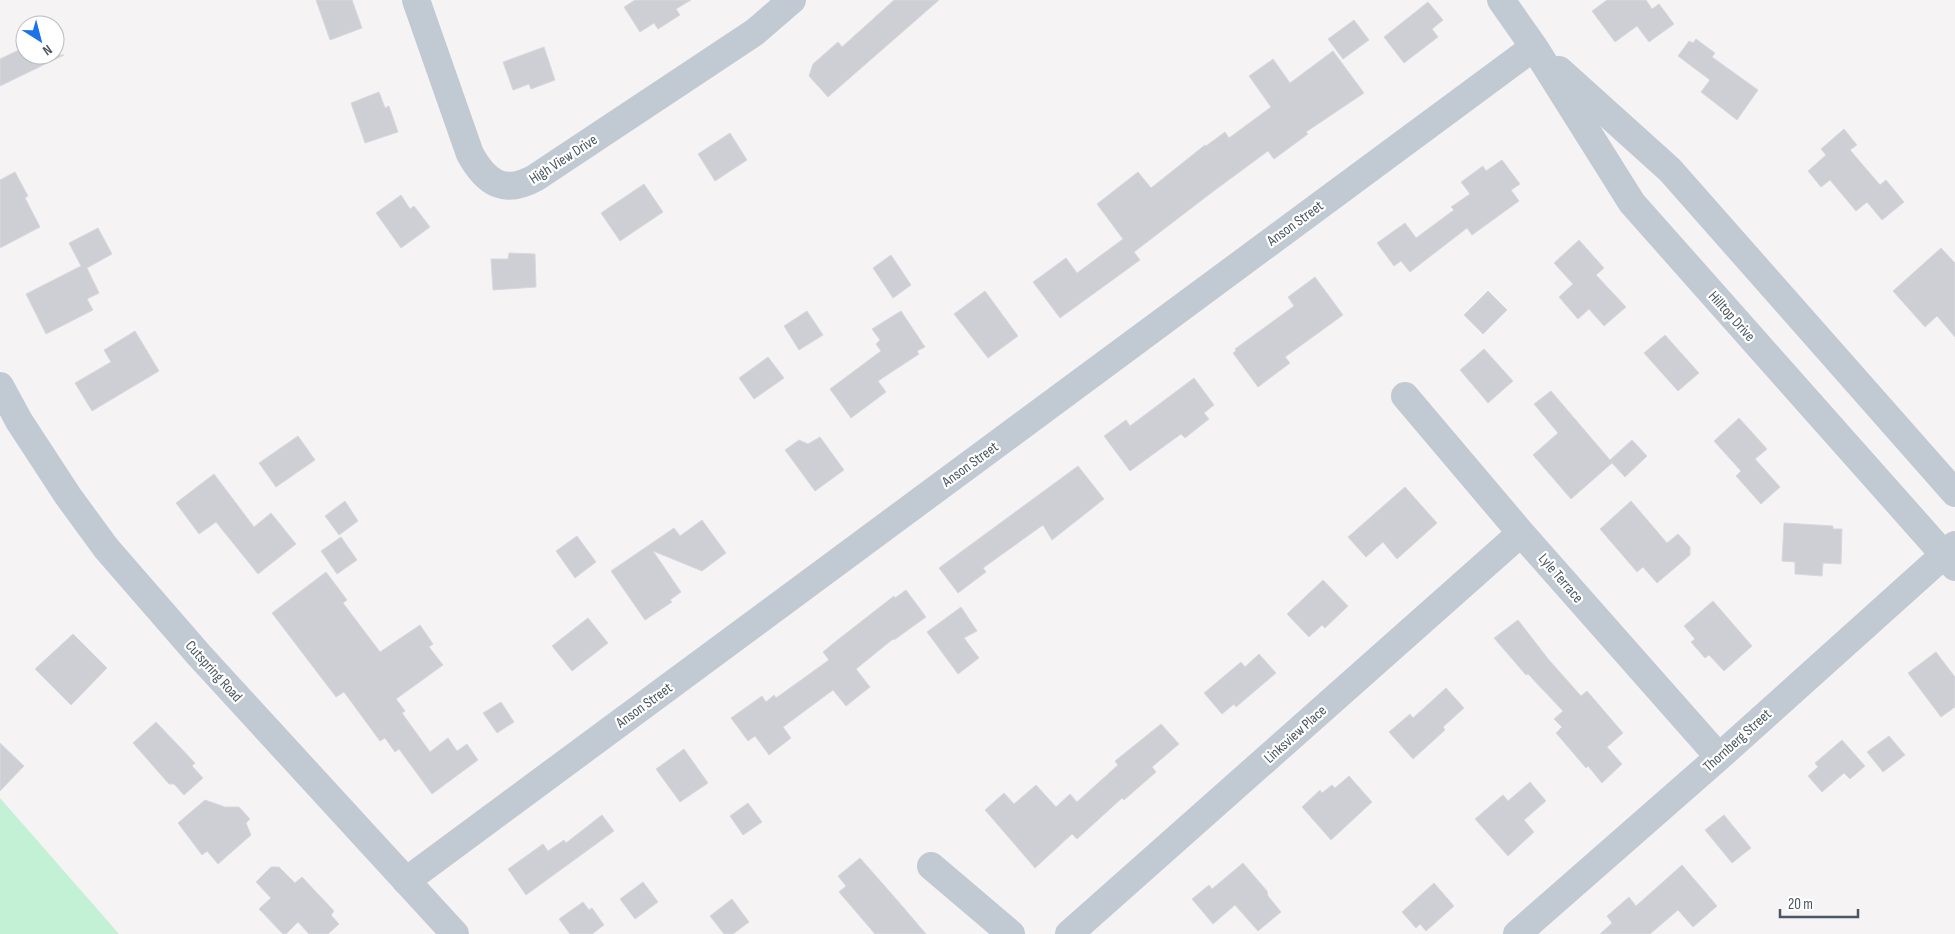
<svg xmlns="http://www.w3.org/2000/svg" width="1955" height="934" viewBox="0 0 1955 934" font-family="'Sofia Sans Condensed',sans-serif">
	<rect width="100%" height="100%" fill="#f5f3f3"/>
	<path fill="#c3f1d5" d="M 0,798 L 119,934 L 0,934 Z"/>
	<path fill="#cdcfd5" stroke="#d7d9de" d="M 316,0 L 352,0 L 362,28 L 330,40 Z
		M 635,0 L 691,0 L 676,9 L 680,15 L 658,29 L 654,23 L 640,32 L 624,7 Z
		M 894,0 L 939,0 L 828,97 L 809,76 L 813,64 L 838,42 L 842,47 Z
		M 1607,0 L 1646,0 L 1652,9 L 1659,4 L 1674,24 L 1649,42 L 1637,26 L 1615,42 L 1592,11 Z
		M 1428,2 L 1443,20 L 1432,29 L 1438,37 L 1404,63 L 1384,37 Z
		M 1354,20 L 1369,40 L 1343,59 L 1328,39 Z
		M 1696,39 L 1715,53 L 1712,57 L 1758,90 L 1737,120 L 1701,92 L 1710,80 L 1678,56 L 1689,41 L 1693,43 Z
		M 25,47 L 25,55 L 64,55 L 0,86 L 0,59 Z
		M 544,47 L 555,80 L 531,89 L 529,84 L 513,90 L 503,62 Z
		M 1333,51 L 1364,93 L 1306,132 L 1308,134 L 1274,159 L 1268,151 L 1215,190 L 1134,252 L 1140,260 L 1060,318 L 1033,282 L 1066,258 L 1077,273 L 1123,239 L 1097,204 L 1138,172 L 1151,188 L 1205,145 L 1206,146 L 1225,132 L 1229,138 L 1271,107 L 1249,76 L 1273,59 L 1290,83 Z
		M 379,92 L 385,108 L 389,106 L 398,132 L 365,143 L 351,103 Z
		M 1844,129 L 1857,145 L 1850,150 L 1880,185 L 1886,180 L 1904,202 L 1882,220 L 1867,202 L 1856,211 L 1830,180 L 1821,187 L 1808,171 L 1826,155 L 1821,149 Z
		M 730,133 L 747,160 L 715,181 L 698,154 Z
		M 1502,160 L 1520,184 L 1511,190 L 1519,201 L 1472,235 L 1467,228 L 1410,272 L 1401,261 L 1394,266 L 1377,243 L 1405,223 L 1416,238 L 1454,210 L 1451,207 L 1470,194 L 1461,182 L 1483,166 L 1486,171 Z
		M 15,172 L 28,196 L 25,198 L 40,227 L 0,248 L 0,180 Z
		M 644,184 L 663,212 L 620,241 L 601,213 Z
		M 401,195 L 410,209 L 414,206 L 430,227 L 401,248 L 376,213 Z
		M 98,228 L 112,254 L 87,268 L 99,293 L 87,299 L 93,310 L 46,334 L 26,294 L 81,266 L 69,243 Z
		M 1579,240 L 1604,268 L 1596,275 L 1626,307 L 1604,326 L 1589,309 L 1578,319 L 1559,297 L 1573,284 L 1554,263 Z
		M 1941,248 L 1955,263 L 1955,337 L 1937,316 L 1925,327 L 1893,291 Z
		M 509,253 L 535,254 L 536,287 L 493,290 L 491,259 L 508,259 Z
		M 891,255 L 911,285 L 893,298 L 873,268 Z
		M 1315,277 L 1343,315 L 1285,357 L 1290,363 L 1258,387 L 1233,353 L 1236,351 L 1235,349 L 1294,306 L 1288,297 Z
		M 985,291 L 1018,336 L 988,358 L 954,314 Z
		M 1488,291 L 1507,310 L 1483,334 L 1464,315 Z
		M 807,311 L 823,335 L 799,350 L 784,326 Z
		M 901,311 L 925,347 L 917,351 L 919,354 L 878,381 L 886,392 L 851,418 L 830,389 L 881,351 L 876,344 L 880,340 L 872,329 Z
		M 135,331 L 159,371 L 92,411 L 75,383 L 111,362 L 104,350 Z
		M 1665,335 L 1699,373 L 1678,391 L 1644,353 Z
		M 1484,349 L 1513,381 L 1488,403 L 1460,370 Z
		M 768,357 L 784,378 L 754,399 L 739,378 Z
		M 1194,378 L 1214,405 L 1204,413 L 1209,419 L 1185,438 L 1181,434 L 1130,471 L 1104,436 L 1126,420 L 1130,426 Z
		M 1551,391 L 1610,460 L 1632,440 L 1647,456 L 1625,477 L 1612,463 L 1571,499 L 1533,455 L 1558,433 L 1534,404 Z
		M 1739,418 L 1767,449 L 1755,459 L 1780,487 L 1761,504 L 1736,476 L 1741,471 L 1714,441 Z
		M 298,436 L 315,460 L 276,487 L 259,463 Z
		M 820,437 L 844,470 L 815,491 L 785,450 L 799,440 L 808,444 Z
		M 1078,466 L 1104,499 L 1052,540 L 1043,525 L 983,568 L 986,572 L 958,593 L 939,568 Z
		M 214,474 L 254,527 L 271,513 L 296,544 L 258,574 L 216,522 L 199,534 L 176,503 Z
		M 1405,487 L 1437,523 L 1397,559 L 1383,542 L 1366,557 L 1348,537 Z
		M 345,501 L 358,521 L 339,535 L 325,516 Z
		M 1631,501 L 1667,543 L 1678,534 L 1690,547 L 1690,555 L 1657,583 L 1643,567 L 1637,572 L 1600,529 Z
		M 702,520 L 726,553 L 702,571 L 653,551 L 681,592 L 670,600 L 672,602 L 645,620 L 611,571 L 674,528 L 680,536 Z
		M 1784,523 L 1833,526 L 1833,529 L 1842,529 L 1841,564 L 1823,563 L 1822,576 L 1795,574 L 1795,562 L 1782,561 Z
		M 577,536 L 596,562 L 575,578 L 556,551 Z
		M 341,537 L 357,560 L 337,574 L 321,551 Z
		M 326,572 L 347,600 L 343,603 L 380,652 L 420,625 L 433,644 L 429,647 L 443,665 L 396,699 L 405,711 L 402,713 L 430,752 L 448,738 L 457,751 L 467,744 L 478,760 L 432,794 L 399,749 L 395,752 L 385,738 L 380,741 L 344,692 L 336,697 L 272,613 Z
		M 1323,580 L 1348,606 L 1325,628 L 1322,625 L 1309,637 L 1287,614 Z
		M 906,590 L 926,617 L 894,640 L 893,639 L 856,669 L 870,687 L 846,706 L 833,690 L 783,727 L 791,738 L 769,755 L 755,736 L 748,741 L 731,718 L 762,696 L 766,702 L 774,695 L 776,698 L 829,660 L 823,652 L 835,642 L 894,596 L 895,598 Z
		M 1713,601 L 1752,646 L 1724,671 L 1709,655 L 1705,658 L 1691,642 L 1695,639 L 1684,626 Z
		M 961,607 L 977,631 L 964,638 L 979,658 L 958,674 L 927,632 Z
		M 588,618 L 608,643 L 572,671 L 552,646 Z
		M 1518,620 L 1549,660 L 1581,696 L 1587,691 L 1623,733 L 1607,747 L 1622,764 L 1602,783 L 1588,766 L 1586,768 L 1556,733 L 1562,727 L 1554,719 L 1563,711 L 1528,674 L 1526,675 L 1494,638 Z
		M 73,634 L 107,668 L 71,705 L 35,669 Z
		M 1936,652 L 1955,677 L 1955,707 L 1941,717 L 1908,673 Z
		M 1259,654 L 1276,673 L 1236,707 L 1234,704 L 1222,714 L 1204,693 L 1241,662 L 1245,667 Z
		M 1446,688 L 1464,708 L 1443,727 L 1445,730 L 1413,759 L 1389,732 L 1410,714 L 1413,718 Z
		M 501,702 L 514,722 L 497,733 L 483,713 Z
		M 156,722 L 195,763 L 192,766 L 203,778 L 184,795 L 174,784 L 169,784 L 133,743 Z
		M 1161,724 L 1179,744 L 1152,767 L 1156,772 L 1124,800 L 1122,798 L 1077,839 L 1072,834 L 1035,868 L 985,810 L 1004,793 L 1014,804 L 1036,785 L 1056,807 L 1070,794 L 1077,802 L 1118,765 L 1115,761 Z
		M 1889,736 L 1905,755 L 1883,772 L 1867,752 Z
		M 1842,740 L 1865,766 L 1850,779 L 1844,773 L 1822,792 L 1808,776 L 1818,767 L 1815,763 Z
		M 0,743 L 24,766 L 0,791 Z
		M 684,749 L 708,783 L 680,802 L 656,769 Z
		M 1349,776 L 1372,802 L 1331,840 L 1302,807 L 1320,790 L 1322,793 L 1332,785 L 1335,788 Z
		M 1530,782 L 1546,801 L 1524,820 L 1534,832 L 1508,856 L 1475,819 L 1503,795 L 1508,801 Z
		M 205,800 L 225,807 L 239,807 L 250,819 L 246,823 L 251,835 L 218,864 L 207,851 L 202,855 L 178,823 Z
		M 748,803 L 762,822 L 743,835 L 730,816 Z
		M 602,815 L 614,831 L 526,895 L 508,869 L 543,844 L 548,851 L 564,840 L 566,843 Z
		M 1724,815 L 1751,848 L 1732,863 L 1705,830 Z
		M 860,858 L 897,900 L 926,934 L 875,934 L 839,892 L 846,886 L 838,876 Z
		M 1243,863 L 1267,891 L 1268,896 L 1281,912 L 1258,931 L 1235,905 L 1213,924 L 1192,899 L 1209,885 L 1212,889 Z
		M 1682,865 L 1717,906 L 1693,927 L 1678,910 L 1650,934 L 1600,934 L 1612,923 L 1607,916 L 1629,897 L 1636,906 Z
		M 271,867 L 279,867 L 295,883 L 302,877 L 334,911 L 331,915 L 339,924 L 328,934 L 309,934 L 298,922 L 286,934 L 283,934 L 259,909 L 271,898 L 256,882 Z
		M 643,882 L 658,902 L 635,919 L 620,899 Z
		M 1434,883 L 1454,906 L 1426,931 L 1420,924 L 1416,928 L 1402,912 Z
		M 732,899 L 749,922 L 733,934 L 724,934 L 710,916 Z
		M 583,902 L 589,910 L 592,908 L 604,925 L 592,934 L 570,934 L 559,919 Z"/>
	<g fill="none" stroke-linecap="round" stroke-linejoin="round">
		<path stroke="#c1cad2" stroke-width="28" d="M 416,0 L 470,154 C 486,183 504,195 535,178 L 755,32 L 792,0
			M 1501,0 L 1534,47 L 1632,203 L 1955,567
			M 1559,70 L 1670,170 L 1955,493
			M 1405,396 L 1521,533 L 1719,757
			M 931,866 L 1011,934
			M 406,881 L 1534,47
			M 1069,934 L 1521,533
			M 1517,934 L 1719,757 L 1955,545"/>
		<path stroke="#c1cad2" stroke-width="28" d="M 0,386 L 19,421 L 68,496 L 106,548 L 199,655 L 455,934"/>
	</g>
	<g text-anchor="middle" stroke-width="4.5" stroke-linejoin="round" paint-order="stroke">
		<g font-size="15" fill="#4a5661" stroke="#fff">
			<text transform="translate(563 159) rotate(-33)" y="5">High View Drive</text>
			<text transform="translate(1295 223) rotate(-36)" y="5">Anson Street</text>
			<text transform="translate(1732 316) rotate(48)" y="5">Hilltop Drive</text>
			<text transform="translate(970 464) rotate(-36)" y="5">Anson Street</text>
			<text transform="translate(1561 578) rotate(49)" y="5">Lyle Terrace</text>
			<text transform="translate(214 671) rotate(48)" y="5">Cutspring Road</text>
			<text transform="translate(644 705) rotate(-36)" y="5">Anson Street</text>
			<text transform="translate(1295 734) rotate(-42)" y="5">Linksview Place</text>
			<text transform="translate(1737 740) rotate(-42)" y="5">Thornberg Street</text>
		</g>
	</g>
	<g transform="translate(40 40) rotate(144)"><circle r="24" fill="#ffffff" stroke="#b7bbc0"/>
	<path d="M0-4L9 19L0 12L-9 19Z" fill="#1a73e8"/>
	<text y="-8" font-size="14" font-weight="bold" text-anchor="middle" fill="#4a5661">N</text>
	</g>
	<path d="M1780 909v8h78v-8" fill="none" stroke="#4a5661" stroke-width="2.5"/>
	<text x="1788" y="909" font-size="15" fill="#4a5661" stroke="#ffffff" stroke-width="4" paint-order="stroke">20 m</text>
</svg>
